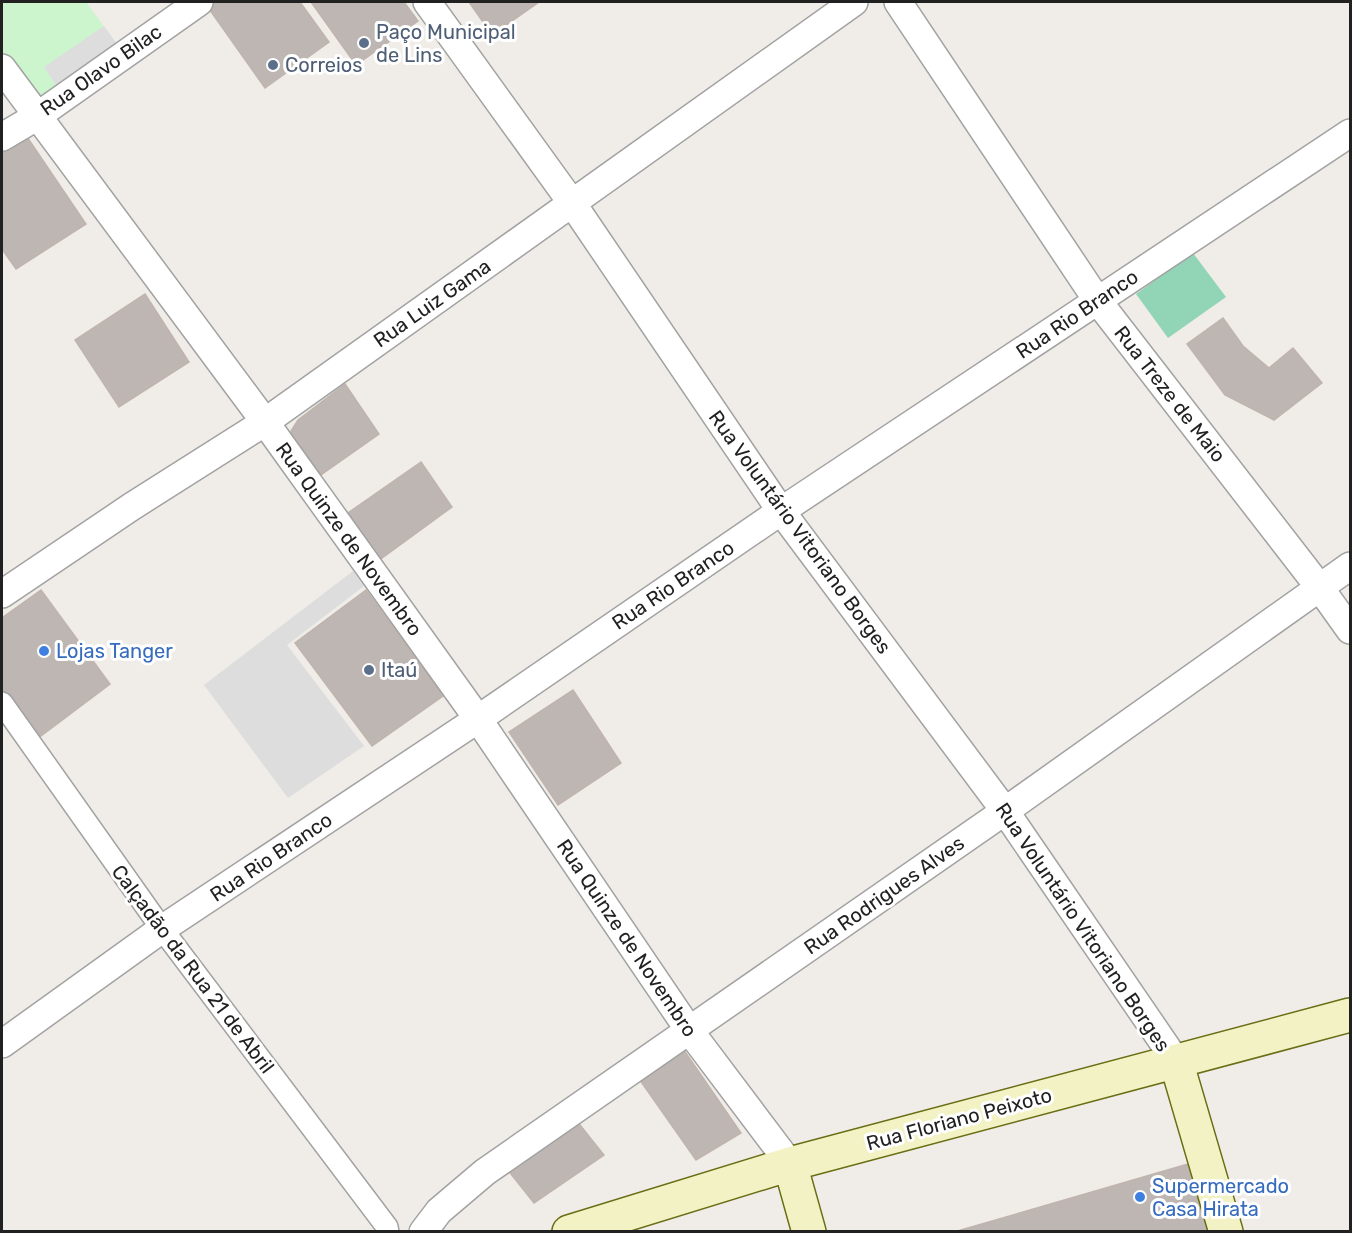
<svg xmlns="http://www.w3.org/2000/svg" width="1352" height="1233" viewBox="0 0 1352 1233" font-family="Rubik,sans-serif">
	<rect width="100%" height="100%" fill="#f0ede9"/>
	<path fill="#ccf4cd" d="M 2,2 L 86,2 L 117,44 L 30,103 L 2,60 Z"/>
	<path fill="#91d5b6" d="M 1193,253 L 1226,297 L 1168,338 L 1136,294 Z"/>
	<path fill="#ddd" d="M 104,26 L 117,44 L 56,85 L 44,67 Z
		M 353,571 L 364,586 L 287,645 L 364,746 L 288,798 L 204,685 Z"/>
	<path fill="#bdb6b2" stroke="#c0b4ad" stroke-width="1.5" d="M 214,2 L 300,2 L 329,42 L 265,88 L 207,6 Z
		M 311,2 L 404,2 L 418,21 L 356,65 Z
		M 469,2 L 539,2 L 492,35 Z
		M 23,131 L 86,224 L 16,269 L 2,249 L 2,146 Z
		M 145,294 L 189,362 L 119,407 L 75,340 Z
		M 1223,318 L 1243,346 L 1269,368 L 1293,348 L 1322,383 L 1274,420 L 1225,395 L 1187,344 Z
		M 345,384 L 379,434 L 318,477 L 291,438 L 291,431 L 298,420 Z
		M 421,462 L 452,507 L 378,561 L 345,515 Z
		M 41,590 L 110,684 L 37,739 L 2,693 L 2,618 Z
		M 366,590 L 443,696 L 372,746 L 295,643 Z
		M 573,690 L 621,763 L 558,805 L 509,732 Z
		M 681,1046 L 741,1133 L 696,1160 L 637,1076 Z
		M 576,1120 L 604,1155 L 534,1203 L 507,1169 Z
		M 1195,1162 L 1214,1232 L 954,1232 Z"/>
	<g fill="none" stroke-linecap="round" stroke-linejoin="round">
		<defs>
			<path id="pedestrian" d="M 2,703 L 162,929 L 387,1227 L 388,1232"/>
			<path id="minor" d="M 427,2 L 572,203 L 781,511 L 1005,811 L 1176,1061
				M 898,2 L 1097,300 L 1320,588 L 1350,630
				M 2,68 L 265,422 L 478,719 L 689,1030 L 790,1164
				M 2,137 L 36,117 L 199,2
				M 2,594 L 131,507 L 265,422 L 854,2
				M 2,1044 L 162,929 L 478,719 L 781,511 L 1350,133
				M 423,1232 L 439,1211 L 485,1172 L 1005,811 L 1350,566"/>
			<path id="secondary" d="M 1176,1061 L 1226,1232
				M 790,1164 L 809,1232
				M 569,1232 L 790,1164 L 1350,1015"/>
		</defs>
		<use href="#pedestrian" stroke="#a2a2a2" stroke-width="24"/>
		<use href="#minor" stroke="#a2a2a2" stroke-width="30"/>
		<use href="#secondary" stroke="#696d13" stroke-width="36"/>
		<use href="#pedestrian" stroke="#fff" stroke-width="21"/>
		<use href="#minor" stroke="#fff" stroke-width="27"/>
		<use href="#secondary" stroke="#f3f2c4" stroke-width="33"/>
	</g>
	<g fill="#5c6f8a" stroke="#fff" stroke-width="2">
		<circle cx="364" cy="43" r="6"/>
		<circle cx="273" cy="65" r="6"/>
		<circle cx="369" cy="670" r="6"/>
	</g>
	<g fill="#3f7fe0" stroke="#fff" stroke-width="2">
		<circle cx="44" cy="651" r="6"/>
		<circle cx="1140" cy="1197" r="6"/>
	</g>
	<g text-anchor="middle" stroke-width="6" stroke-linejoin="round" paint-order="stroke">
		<g font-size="20" fill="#4e5e75" stroke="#fff" text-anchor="start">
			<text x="376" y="39">Paço Municipal<tspan x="376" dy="23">de Lins</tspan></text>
			<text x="285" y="72">Correios</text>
			<text x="381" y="677">Itaú</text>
		</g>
		<g font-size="20" fill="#212121" stroke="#fff">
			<text transform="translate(101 70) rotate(-35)" y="7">Rua Olavo Bilac</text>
			<text transform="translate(432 303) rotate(-35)" y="7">Rua Luiz Gama</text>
			<text transform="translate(1077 314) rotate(-34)" y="7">Rua Rio Branco</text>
			<text transform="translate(1170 394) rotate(52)" y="7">Rua Treze de Maio</text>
			<text transform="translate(800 532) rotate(54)" y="7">Rua Voluntário Vitoriano Borges</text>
			<text transform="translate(349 539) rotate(54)" y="7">Rua Quinze de Novembro</text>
			<text transform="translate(673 585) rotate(-34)" y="7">Rua Rio Branco</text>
			<text transform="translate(271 857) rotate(-34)" y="7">Rua Rio Branco</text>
			<text transform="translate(884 895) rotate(-35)" y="7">Rua Rodrigues Alves</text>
			<text transform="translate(1083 927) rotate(56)" y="7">Rua Voluntário Vitoriano Borges</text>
			<text transform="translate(627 938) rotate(56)" y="7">Rua Quinze de Novembro</text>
			<text transform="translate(193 969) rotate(53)" y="7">Calçadão da Rua 21 de Abril</text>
			<text transform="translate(959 1119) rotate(-15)" y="7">Rua Floriano Peixoto</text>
		</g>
		<g font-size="20" fill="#366cbe" stroke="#fff" text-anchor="start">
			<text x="56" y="658">Lojas Tanger</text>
			<text x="1152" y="1193">Supermercado<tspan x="1152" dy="23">Casa Hirata</tspan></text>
		</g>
	</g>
	<rect width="1352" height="1233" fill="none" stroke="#212121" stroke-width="6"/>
</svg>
